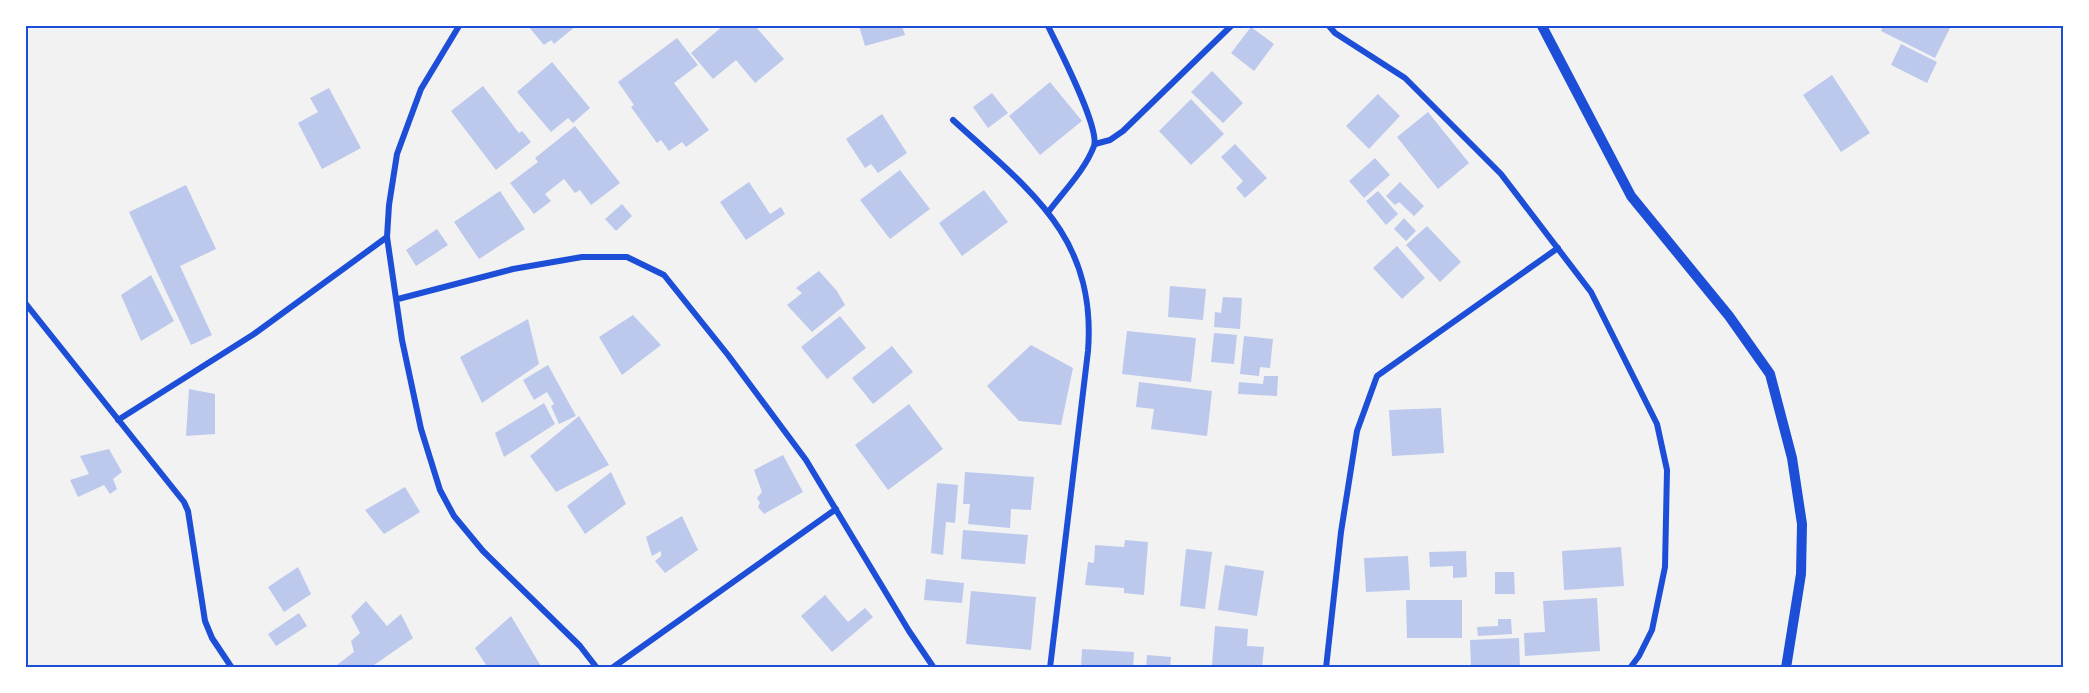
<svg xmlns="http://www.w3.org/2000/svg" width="2089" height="693" viewBox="0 0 2089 693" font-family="'Fira Sans Condensed',sans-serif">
	<rect width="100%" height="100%" fill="#f2f2f2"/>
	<path fill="#bdc9ec" d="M 528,26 L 576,26 L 554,44 L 551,40 L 544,45 Z
		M 723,26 L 755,26 L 784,59 L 755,83 L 736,60 L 713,79 L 691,53 Z
		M 859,26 L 902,26 L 905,35 L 865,46 Z
		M 1883,26 L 1951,26 L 1935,58 L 1881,31 Z
		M 1251,27 L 1274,44 L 1254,71 L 1231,53 Z
		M 677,38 L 698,65 L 674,83 L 709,130 L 686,147 L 682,142 L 669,151 L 661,140 L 657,143 L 631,107 L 634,105 L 618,82 Z
		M 1901,44 L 1937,62 L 1927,83 L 1891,65 Z
		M 552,62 L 590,108 L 573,123 L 568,118 L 551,132 L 517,92 Z
		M 1212,71 L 1243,103 L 1223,123 L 1191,92 Z
		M 1832,75 L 1870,133 L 1841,152 L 1803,95 Z
		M 1050,82 L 1082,121 L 1040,155 L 1009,116 Z
		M 483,86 L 519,133 L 522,131 L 531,142 L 496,170 L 451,111 Z
		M 329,88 L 361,148 L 322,169 L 298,123 L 318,112 L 310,98 Z
		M 992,93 L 1008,113 L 988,128 L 973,107 Z
		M 1378,94 L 1400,116 L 1369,149 L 1346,126 Z
		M 1191,99 L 1224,134 L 1191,165 L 1159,131 Z
		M 1428,112 L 1469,163 L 1438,189 L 1397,137 Z
		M 882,114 L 907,153 L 878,173 L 871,164 L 865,168 L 846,139 Z
		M 575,126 L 620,183 L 591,205 L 580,190 L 575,193 L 564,179 L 545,194 L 551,201 L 534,214 L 510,183 L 538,162 L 535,158 Z
		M 1235,144 L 1267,178 L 1245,198 L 1236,188 L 1243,181 L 1221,157 Z
		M 1375,158 L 1390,175 L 1364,198 L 1349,181 Z
		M 900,170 L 930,209 L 890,239 L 860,200 Z
		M 749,182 L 770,214 L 781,207 L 785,214 L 746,240 L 720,202 Z
		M 1400,182 L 1424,206 L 1414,216 L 1399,202 L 1395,205 L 1386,196 Z
		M 186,185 L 216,249 L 180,266 L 212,335 L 191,345 L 129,212 Z
		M 984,190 L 1008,222 L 962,256 L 939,223 Z
		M 500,191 L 525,229 L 479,259 L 454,222 Z
		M 1378,191 L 1398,214 L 1386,225 L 1366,201 Z
		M 622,204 L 632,216 L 616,231 L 605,219 Z
		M 1404,218 L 1416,231 L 1406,241 L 1394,229 Z
		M 1427,226 L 1461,262 L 1440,282 L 1406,245 Z
		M 437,229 L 448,245 L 416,266 L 406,250 Z
		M 1397,246 L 1425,278 L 1402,299 L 1373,268 Z
		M 819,271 L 837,291 L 845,305 L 812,332 L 787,305 L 802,293 L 796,288 Z
		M 151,275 L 174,321 L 141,341 L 121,295 Z
		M 1170,286 L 1206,289 L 1203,320 L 1168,317 Z
		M 1223,297 L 1242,298 L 1240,329 L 1214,327 L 1215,312 L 1221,313 Z
		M 633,315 L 661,345 L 622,375 L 599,337 Z
		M 840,316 L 866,348 L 827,379 L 801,347 Z
		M 528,319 L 539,364 L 482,403 L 460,357 Z
		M 1127,331 L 1196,338 L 1191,382 L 1122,374 Z
		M 1214,333 L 1237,335 L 1234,364 L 1211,362 Z
		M 1244,336 L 1273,339 L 1270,368 L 1260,367 L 1259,376 L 1240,374 Z
		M 1031,345 L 1073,368 L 1061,425 L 1019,421 L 987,386 Z
		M 892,346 L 913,372 L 873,404 L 852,378 Z
		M 548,365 L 576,416 L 559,424 L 551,406 L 554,404 L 547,392 L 534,400 L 523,380 Z
		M 1264,376 L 1278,376 L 1277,396 L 1238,394 L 1239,382 L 1263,384 Z
		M 1139,382 L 1212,391 L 1207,436 L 1151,429 L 1154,409 L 1136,407 Z
		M 189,389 L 215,394 L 215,434 L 186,436 Z
		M 544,403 L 555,424 L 504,457 L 495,433 Z
		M 909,404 L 943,449 L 888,490 L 855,445 Z
		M 1441,408 L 1444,453 L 1392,456 L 1389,410 Z
		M 579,416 L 609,465 L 556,492 L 530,456 Z
		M 109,449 L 122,472 L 113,479 L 117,489 L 110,494 L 104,485 L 78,497 L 70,480 L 89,474 L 80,456 Z
		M 783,455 L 803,492 L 764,514 L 758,507 L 760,503 L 757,498 L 762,492 L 754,470 Z
		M 611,472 L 626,504 L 585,534 L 567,506 Z
		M 965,472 L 1034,477 L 1031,510 L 1011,509 L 1010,528 L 968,524 L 970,504 L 963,504 Z
		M 937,483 L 958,485 L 955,523 L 946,522 L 943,555 L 931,553 Z
		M 405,487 L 420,512 L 384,534 L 365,510 Z
		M 682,516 L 698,550 L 665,573 L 655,561 L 661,556 L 661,551 L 652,556 L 646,537 Z
		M 963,530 L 1028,535 L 1025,564 L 961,559 Z
		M 1125,540 L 1148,542 L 1144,595 L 1124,593 L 1124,588 L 1085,585 L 1088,562 L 1094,563 L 1095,545 L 1124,547 Z
		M 1621,547 L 1624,586 L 1564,590 L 1562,551 Z
		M 1186,549 L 1212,552 L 1205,609 L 1180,606 Z
		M 1466,551 L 1467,577 L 1453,578 L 1453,566 L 1430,567 L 1429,552 Z
		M 1408,556 L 1410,590 L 1366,592 L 1364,558 Z
		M 1225,565 L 1264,571 L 1257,616 L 1218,610 Z
		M 298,567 L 311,594 L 284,612 L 268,587 Z
		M 1495,572 L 1514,572 L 1515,594 L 1495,594 Z
		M 926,579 L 964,583 L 962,603 L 924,600 Z
		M 971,591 L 1036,597 L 1031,650 L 966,644 Z
		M 825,595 L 848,622 L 865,608 L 873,617 L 832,652 L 801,616 Z
		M 1597,598 L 1600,651 L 1525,656 L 1524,633 L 1545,632 L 1543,601 Z
		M 1406,600 L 1462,600 L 1462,638 L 1407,638 Z
		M 366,601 L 387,626 L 401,614 L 413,638 L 374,665 L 375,668 L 333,668 L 354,652 L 351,641 L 360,633 L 351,616 Z
		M 299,613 L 307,626 L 276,646 L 268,634 Z
		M 511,616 L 542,668 L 488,668 L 475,648 Z
		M 1498,619 L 1511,619 L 1512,634 L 1478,636 L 1477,627 L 1498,626 Z
		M 1215,626 L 1248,629 L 1247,646 L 1264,647 L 1262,668 L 1212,666 Z
		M 1519,638 L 1520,668 L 1471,668 L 1470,640 Z
		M 1082,649 L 1134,652 L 1133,668 L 1081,668 Z
		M 1147,655 L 1171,657 L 1170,668 L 1146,668 Z"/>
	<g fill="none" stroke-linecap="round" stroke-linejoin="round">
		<path stroke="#1d4ed8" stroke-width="6" d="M 459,26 L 421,89 L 397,154 L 389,205 L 387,237 L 402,340 L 421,429 L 440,490 L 454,516 L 483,551 L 580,646 L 597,668
			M 1048,26 C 1058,47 1100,127 1094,146 C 1085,170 1064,191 1049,211
			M 1329,26 L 1335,33 L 1405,78 L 1501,174 L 1591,292 L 1657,424 L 1667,470 L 1665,567 L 1652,630 L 1639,656 L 1630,668
			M 953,120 C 1029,190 1097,236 1088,351 L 1050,668
			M 1095,144 L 1110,140 L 1123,131 L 1231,26
			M 398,299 L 513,269 L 582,257 L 627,257 L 664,275 L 728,355 L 806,460 L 909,631 L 934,668
			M 26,304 L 184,502 L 188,511 L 205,621 L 212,638 L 232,668
			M 118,420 L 254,334 L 387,237
			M 612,668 L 836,509
			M 1326,668 L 1341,532 L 1357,431 L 1377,376 L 1558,248"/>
		<path stroke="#1d4ed8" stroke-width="10" d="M 1542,26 L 1631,196 L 1729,316 L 1770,374 L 1792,458 L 1802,524 L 1801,574 L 1786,668"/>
	</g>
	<rect width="2089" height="693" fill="none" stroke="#ffffff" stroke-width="54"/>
	<rect x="27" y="27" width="2035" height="639" fill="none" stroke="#1d4ed8" stroke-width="2"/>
</svg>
